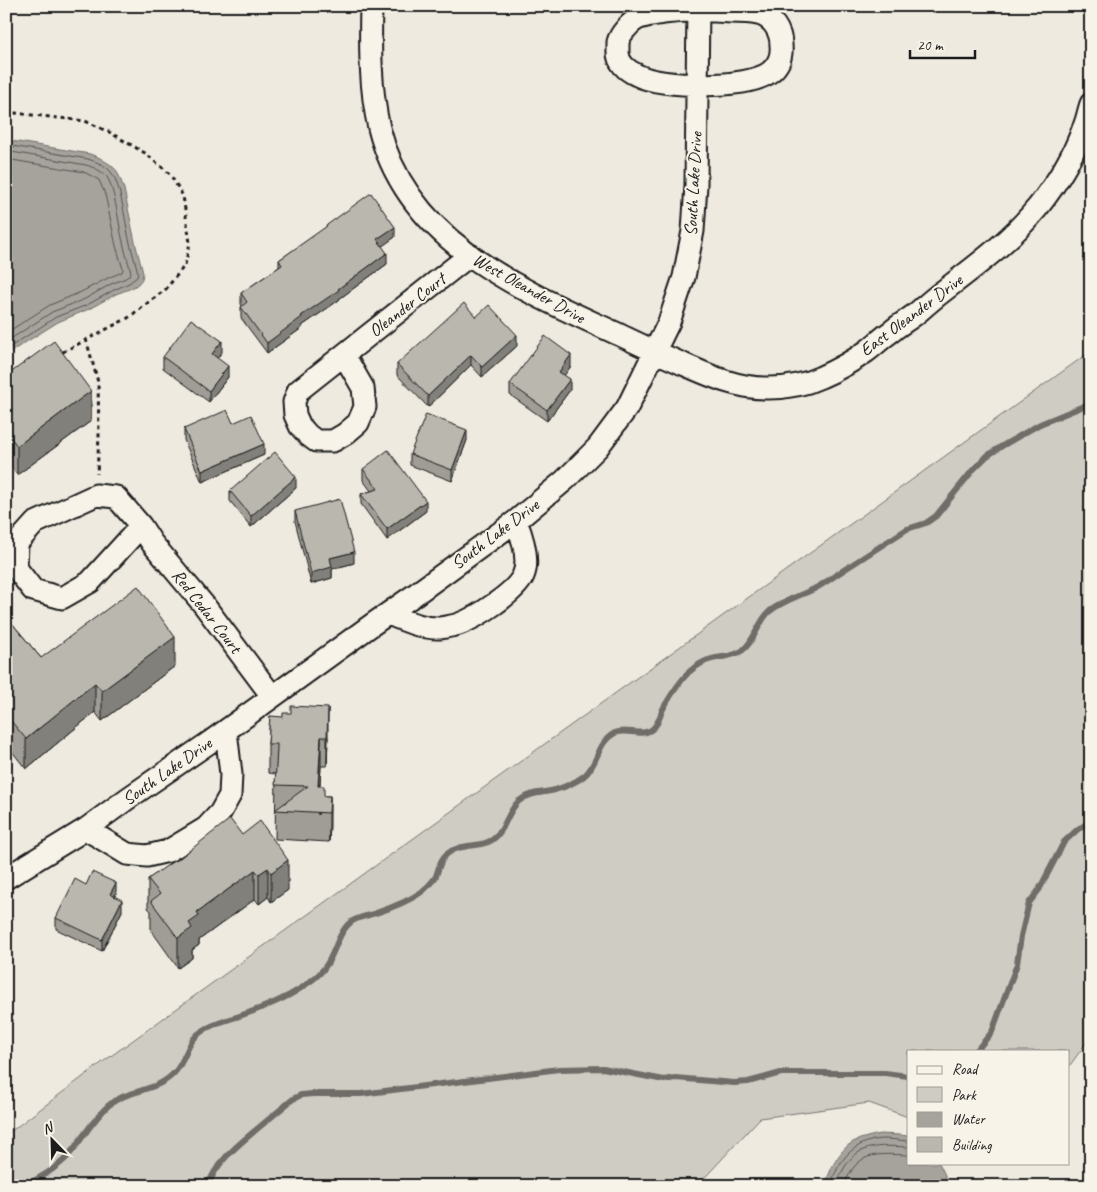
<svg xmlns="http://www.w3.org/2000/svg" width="1097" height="1192" viewBox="0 0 1097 1192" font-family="Caveat,sans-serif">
	<rect width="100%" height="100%" fill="#eeeae0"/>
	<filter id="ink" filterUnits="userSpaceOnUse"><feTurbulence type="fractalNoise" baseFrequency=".02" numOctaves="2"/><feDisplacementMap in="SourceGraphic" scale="10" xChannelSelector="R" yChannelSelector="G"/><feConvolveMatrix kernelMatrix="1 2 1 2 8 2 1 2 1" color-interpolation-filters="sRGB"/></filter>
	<g filter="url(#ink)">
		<path fill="#cfccc3" stroke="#767470" d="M 1091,351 L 1091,1036 L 1068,1068 L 1068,1051 L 908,1051 L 908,1117 L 869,1103 L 760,1118 L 697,1186 L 6,1186 L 6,1135 L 104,1061 Z"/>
		<path fill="#a6a39d" stroke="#6f6d69" d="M 6,140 L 90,154 L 100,158 L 111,165 L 117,171 L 120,178 L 124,189 L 135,242 L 143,273 L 142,279 L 138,284 L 132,288 L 116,294 L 89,309 L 58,322 L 15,349 L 6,357 Z
			M 880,1134 L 900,1135 L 908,1136 L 908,1163 L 939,1163 L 944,1173 L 949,1186 L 825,1186 C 829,1171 839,1150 853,1142 C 861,1138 871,1136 880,1134 Z"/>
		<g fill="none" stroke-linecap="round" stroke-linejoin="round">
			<path stroke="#535250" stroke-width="1" d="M 6,145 L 88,159 C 96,162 106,165 111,172 C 122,186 125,225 130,243 C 132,253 136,263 138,273 L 137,277 L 129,283 L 114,290 L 87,305 L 56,317 L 13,345 L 6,350
				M 6,151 L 86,165 C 93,167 102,171 107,177 C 115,189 119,227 123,242 C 125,253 129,263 131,273 L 126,278 L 111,284 L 85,299 L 52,312 L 6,342
				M 6,159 L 84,172 L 99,180 L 105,194 L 116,246 L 123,269 L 122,272 L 108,278 L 81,292 L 50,305 L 6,333
				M 830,1186 C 839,1160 852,1142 881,1139 C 890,1139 899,1140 908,1141
				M 836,1186 C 851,1144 869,1145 908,1147
				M 844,1186 C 857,1150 876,1154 908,1155"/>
			<path stroke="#6f6d69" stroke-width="6" d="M 976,1051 L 992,1032 L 1017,964 L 1021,936 L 1029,903 L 1039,890 L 1064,842 L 1078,829 L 1091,822
				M 24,1186 C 40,1178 56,1169 68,1156 C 82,1140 92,1120 109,1105 C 128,1089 158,1092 175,1072 C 186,1060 187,1041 201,1032 C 214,1022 230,1020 245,1014 C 265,1007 292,996 308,983 C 314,979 323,971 327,964 C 335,952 339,931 351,922 C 358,917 367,916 376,913 C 391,908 407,902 420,893 C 425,890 431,883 435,878 C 439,870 439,860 447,854 C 460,843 480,848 492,840 C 505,832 507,811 519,801 C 530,792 543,793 555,790 C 565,787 576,782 584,776 C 598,765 597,742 615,733 C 626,728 640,737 651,730 C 659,725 660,714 664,707 C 671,695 679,682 689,672 C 696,666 703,661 712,659 C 723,656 734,657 743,650 C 755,641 758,621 770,611 C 783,601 799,596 814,589 C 822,585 829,580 836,575 L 907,529 L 926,523 L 936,516 L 973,470 L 987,456 L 1002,446 L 1040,424 L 1091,403
				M 208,1186 C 216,1162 238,1145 257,1129 C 269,1119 281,1109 293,1099 L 301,1095 L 313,1094 L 361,1094 L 559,1069 L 603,1068 L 664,1080 L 675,1078 L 734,1083 L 748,1082 L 781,1073 L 885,1073 L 908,1076"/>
			<defs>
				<path id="minor" d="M 371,6 C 370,47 370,89 379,128 C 408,244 522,290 620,335 C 641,345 662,355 683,364 C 710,376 739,389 769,388 C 786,388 806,384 821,377 C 837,370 853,361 867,351 C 876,344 883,337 892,331 C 900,324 910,319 918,312 C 926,305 934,298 942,292 C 977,265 1010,241 1038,207 C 1056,184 1073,157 1083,129 C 1087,121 1088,112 1091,104
					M 697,10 C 709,11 720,11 731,12 C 740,12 750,12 758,14 C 772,17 781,31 781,45 C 782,55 779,65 770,72 C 749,89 661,88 637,75 C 626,70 617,62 618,50 C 618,47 618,45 618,42 C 620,34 630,23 637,19 C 654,12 679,12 697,10 Z
					M 344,355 L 363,388 L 365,407 L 358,423 L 345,434 L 333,441 L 316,441 L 308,435 L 300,426 L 295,415 L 294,402 L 298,391 L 470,255
					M 96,495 L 116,497 L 141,526 L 90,582 L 62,598 L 33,590 L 16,568 L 17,543 L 35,523 Z
					M 141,526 L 152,543 L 204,605 L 272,696
					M 388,614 C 404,620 422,629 440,628 C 446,627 453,626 459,624 C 476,618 515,593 523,576 C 530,561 522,536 516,521
					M 86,829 L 127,854 L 147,856 L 168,851 L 206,828 L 220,813 L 230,795 L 231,774 L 226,731
					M 6,878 L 86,829 L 127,799 L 210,742 L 373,624 L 413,596 L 516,521 L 565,480 L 598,447 L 627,408 L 669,322 L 684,277 L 693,231 L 696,185 L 698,6"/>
			</defs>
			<use href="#minor" stroke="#1c1c1c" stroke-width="25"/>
			<path stroke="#1c1c1c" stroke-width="3" stroke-dasharray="4 4" stroke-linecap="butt" d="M 6,112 L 85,121 L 109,132 L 145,153 L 170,174 L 183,196 L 190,243 L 185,265 L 166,289 L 128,318 L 59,354
				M 86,339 L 98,382 L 99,436 L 97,474"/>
			<use href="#minor" stroke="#f7f3e8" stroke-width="21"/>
		</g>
		<path fill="#a09d96" stroke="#1c1c1c" d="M 327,225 L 395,237 L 382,246 L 387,264 L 339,299 L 339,300 L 302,326 L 302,328 L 267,353 L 241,318 L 241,307 L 242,306 L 241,304 L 241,293 L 279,267 L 279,260 L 327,227 Z
			M 517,346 L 482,377 L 471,365 L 428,407 L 397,375 L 397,364 Z
			M 222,352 L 217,358 L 228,377 L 209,402 L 163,368 L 163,357 Z
			M 571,366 L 564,375 L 570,390 L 547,421 L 510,395 L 510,384 Z
			M 6,376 L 91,421 L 17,475 L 6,461 Z
			M 233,423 L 264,455 L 202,482 L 184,440 L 184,429 Z
			M 467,440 L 452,481 L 410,465 L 410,454 Z
			M 363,469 L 426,511 L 387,540 L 361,504 L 361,494 L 371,491 L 363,480 Z
			M 296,488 L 251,527 L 230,501 L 230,491 Z
			M 295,511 L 354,563 L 332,569 L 332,578 L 311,584 L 295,521 Z
			M 6,616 L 41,658 L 175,666 L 102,721 L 95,712 L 26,769 L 6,744 Z
			M 270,716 L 328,737 L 327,766 L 321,766 L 320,786 L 324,796 L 330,796 L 329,842 L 275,839 L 276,774 L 268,773 L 268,744 Z
			M 242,835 L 288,890 L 271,902 L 268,897 L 259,904 L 255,899 L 199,940 L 199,945 L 192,950 L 192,958 L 178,968 L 151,930 L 151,911 L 148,908 L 148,879 L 176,861 Z
			M 86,885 L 116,894 L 115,896 L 122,911 L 102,951 L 56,929 L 56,918 Z"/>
		<path fill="#82807a" stroke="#1c1c1c" d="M 395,227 L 395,237 L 377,250 L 377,239 Z
			M 387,253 L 387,264 L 339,299 L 339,300 L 302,326 L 302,328 L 267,353 L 267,343 L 301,316 Z
			M 517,335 L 517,346 L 482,377 L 482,367 Z
			M 222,341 L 222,352 L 212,365 L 212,354 Z
			M 471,355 L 471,365 L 428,407 L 428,396 Z
			M 571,355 L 571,366 L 559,383 L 559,372 Z
			M 228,366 L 228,377 L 209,402 L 209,391 Z
			M 570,379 L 570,390 L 547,421 L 547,410 Z
			M 91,391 L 91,421 L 17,475 L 17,446 Z
			M 467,430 L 467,440 L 452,481 L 452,470 Z
			M 264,444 L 264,455 L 202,482 L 202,471 Z
			M 296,477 L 296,488 L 251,527 L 251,516 Z
			M 426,501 L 426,511 L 387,540 L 387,529 Z
			M 354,552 L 354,563 L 332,569 L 332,578 L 311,584 L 311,573 L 330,558 Z
			M 175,637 L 175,666 L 102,721 L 102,691 Z
			M 95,683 L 95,712 L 26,769 L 26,739 Z
			M 328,708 L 328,737 L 327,766 L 327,737 Z
			M 321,737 L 321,766 L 318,815 L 318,786 Z
			M 330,796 L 330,826 L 329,842 L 329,813 Z
			M 288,860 L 288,890 L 271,902 L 271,873 Z
			M 268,868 L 268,897 L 259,904 L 259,874 Z
			M 255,870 L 255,899 L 199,940 L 199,945 L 192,950 L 192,958 L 178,968 L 178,938 L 197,912 Z
			M 116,883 L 116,894 L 110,905 L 110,894 Z
			M 122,900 L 122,911 L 102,951 L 102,940 Z"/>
		<path fill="#bab7af" stroke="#1c1c1c" d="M 371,193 L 395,227 L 377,239 L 387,253 L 338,289 L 339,290 L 301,316 L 302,317 L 267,343 L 241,307 L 247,302 L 241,293 L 282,265 L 279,260 L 327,226 L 327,225 Z
			M 464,303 L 476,317 L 489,305 L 517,335 L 482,367 L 471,355 L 428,396 L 397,364 Z
			M 191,319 L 222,341 L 212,354 L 228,366 L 209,391 L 163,357 Z
			M 545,336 L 571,355 L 559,372 L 570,379 L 547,410 L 510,384 Z
			M 54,341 L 91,391 L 17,446 L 6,431 L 6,376 Z
			M 227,410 L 233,423 L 251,415 L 264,444 L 202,471 L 184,429 Z
			M 426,414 L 467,430 L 452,470 L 410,454 Z
			M 388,450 L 426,501 L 387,529 L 361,494 L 378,489 L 363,469 Z
			M 275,452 L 296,477 L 251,516 L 230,491 Z
			M 340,499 L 354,552 L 330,558 L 332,567 L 311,573 L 295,511 Z
			M 138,586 L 175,637 L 102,691 L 95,683 L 26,739 L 6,715 L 6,616 L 41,658 Z
			M 291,706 L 328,708 L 327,737 L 321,737 L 318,786 L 324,786 L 324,796 L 330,796 L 329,813 L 275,810 L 308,786 L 275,785 L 277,748 L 277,744 L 268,744 L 270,716 L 283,717 L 283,713 L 291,713 Z
			M 230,819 L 242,835 L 260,821 L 288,860 L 271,873 L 268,868 L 259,874 L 255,870 L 197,912 L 199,916 L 189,923 L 192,928 L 178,938 L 151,901 L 160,894 L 148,879 L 175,860 L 176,861 Z
			M 92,872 L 116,883 L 110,894 L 122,900 L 102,940 L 56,918 L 75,879 L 86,885 Z"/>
	</g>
	<g text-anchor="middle" stroke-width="4" stroke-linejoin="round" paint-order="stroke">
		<g font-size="18" fill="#1c1c1c" stroke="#f7f3e8">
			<text transform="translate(693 184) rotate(-87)" y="6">South Lake Drive</text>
			<text transform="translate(529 288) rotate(29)" y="6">West Oleander Drive</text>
			<text transform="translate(407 305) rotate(-38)" y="6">Oleander Court</text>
			<text transform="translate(911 315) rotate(-37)" y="6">East Oleander Drive</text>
			<text transform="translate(495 534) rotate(-37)" y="6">South Lake Drive</text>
			<text transform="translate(207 611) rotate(52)" y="6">Red Cedar Court</text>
			<text transform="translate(167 771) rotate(-35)" y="6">South Lake Drive</text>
		</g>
	</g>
	<rect width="1097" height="1192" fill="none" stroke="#f7f3e8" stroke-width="25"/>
	<rect x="12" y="12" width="1072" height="1167" fill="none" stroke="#1c1c1c" stroke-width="2" filter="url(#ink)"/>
	<rect x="907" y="1050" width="162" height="115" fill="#f7f3e8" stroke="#9f9d96"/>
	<rect x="917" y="1066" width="25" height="8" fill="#f7f3e8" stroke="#9f9d96"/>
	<text x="952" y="1074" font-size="15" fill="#1c1c1c">Road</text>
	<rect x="917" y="1087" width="25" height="15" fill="#cfccc3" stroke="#9f9d96"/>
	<text x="952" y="1100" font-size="15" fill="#1c1c1c">Park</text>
	<rect x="917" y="1112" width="25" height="15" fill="#a6a39d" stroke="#9f9d96"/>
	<text x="952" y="1124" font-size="15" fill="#1c1c1c">Water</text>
	<rect x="917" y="1137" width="25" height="15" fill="#bab7af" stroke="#9f9d96"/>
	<text x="952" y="1150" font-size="15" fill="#1c1c1c">Building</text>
	<g transform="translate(52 1140) rotate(337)" stroke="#f7f3e8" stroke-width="4" paint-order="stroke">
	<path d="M0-4L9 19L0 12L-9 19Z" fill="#1c1c1c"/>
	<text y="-8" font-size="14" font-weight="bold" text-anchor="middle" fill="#1c1c1c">N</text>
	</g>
	<path d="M910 50v8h65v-8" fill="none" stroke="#1c1c1c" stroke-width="2.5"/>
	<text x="917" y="50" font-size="15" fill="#1c1c1c" stroke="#f7f3e8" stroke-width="4" paint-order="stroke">20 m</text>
</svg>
